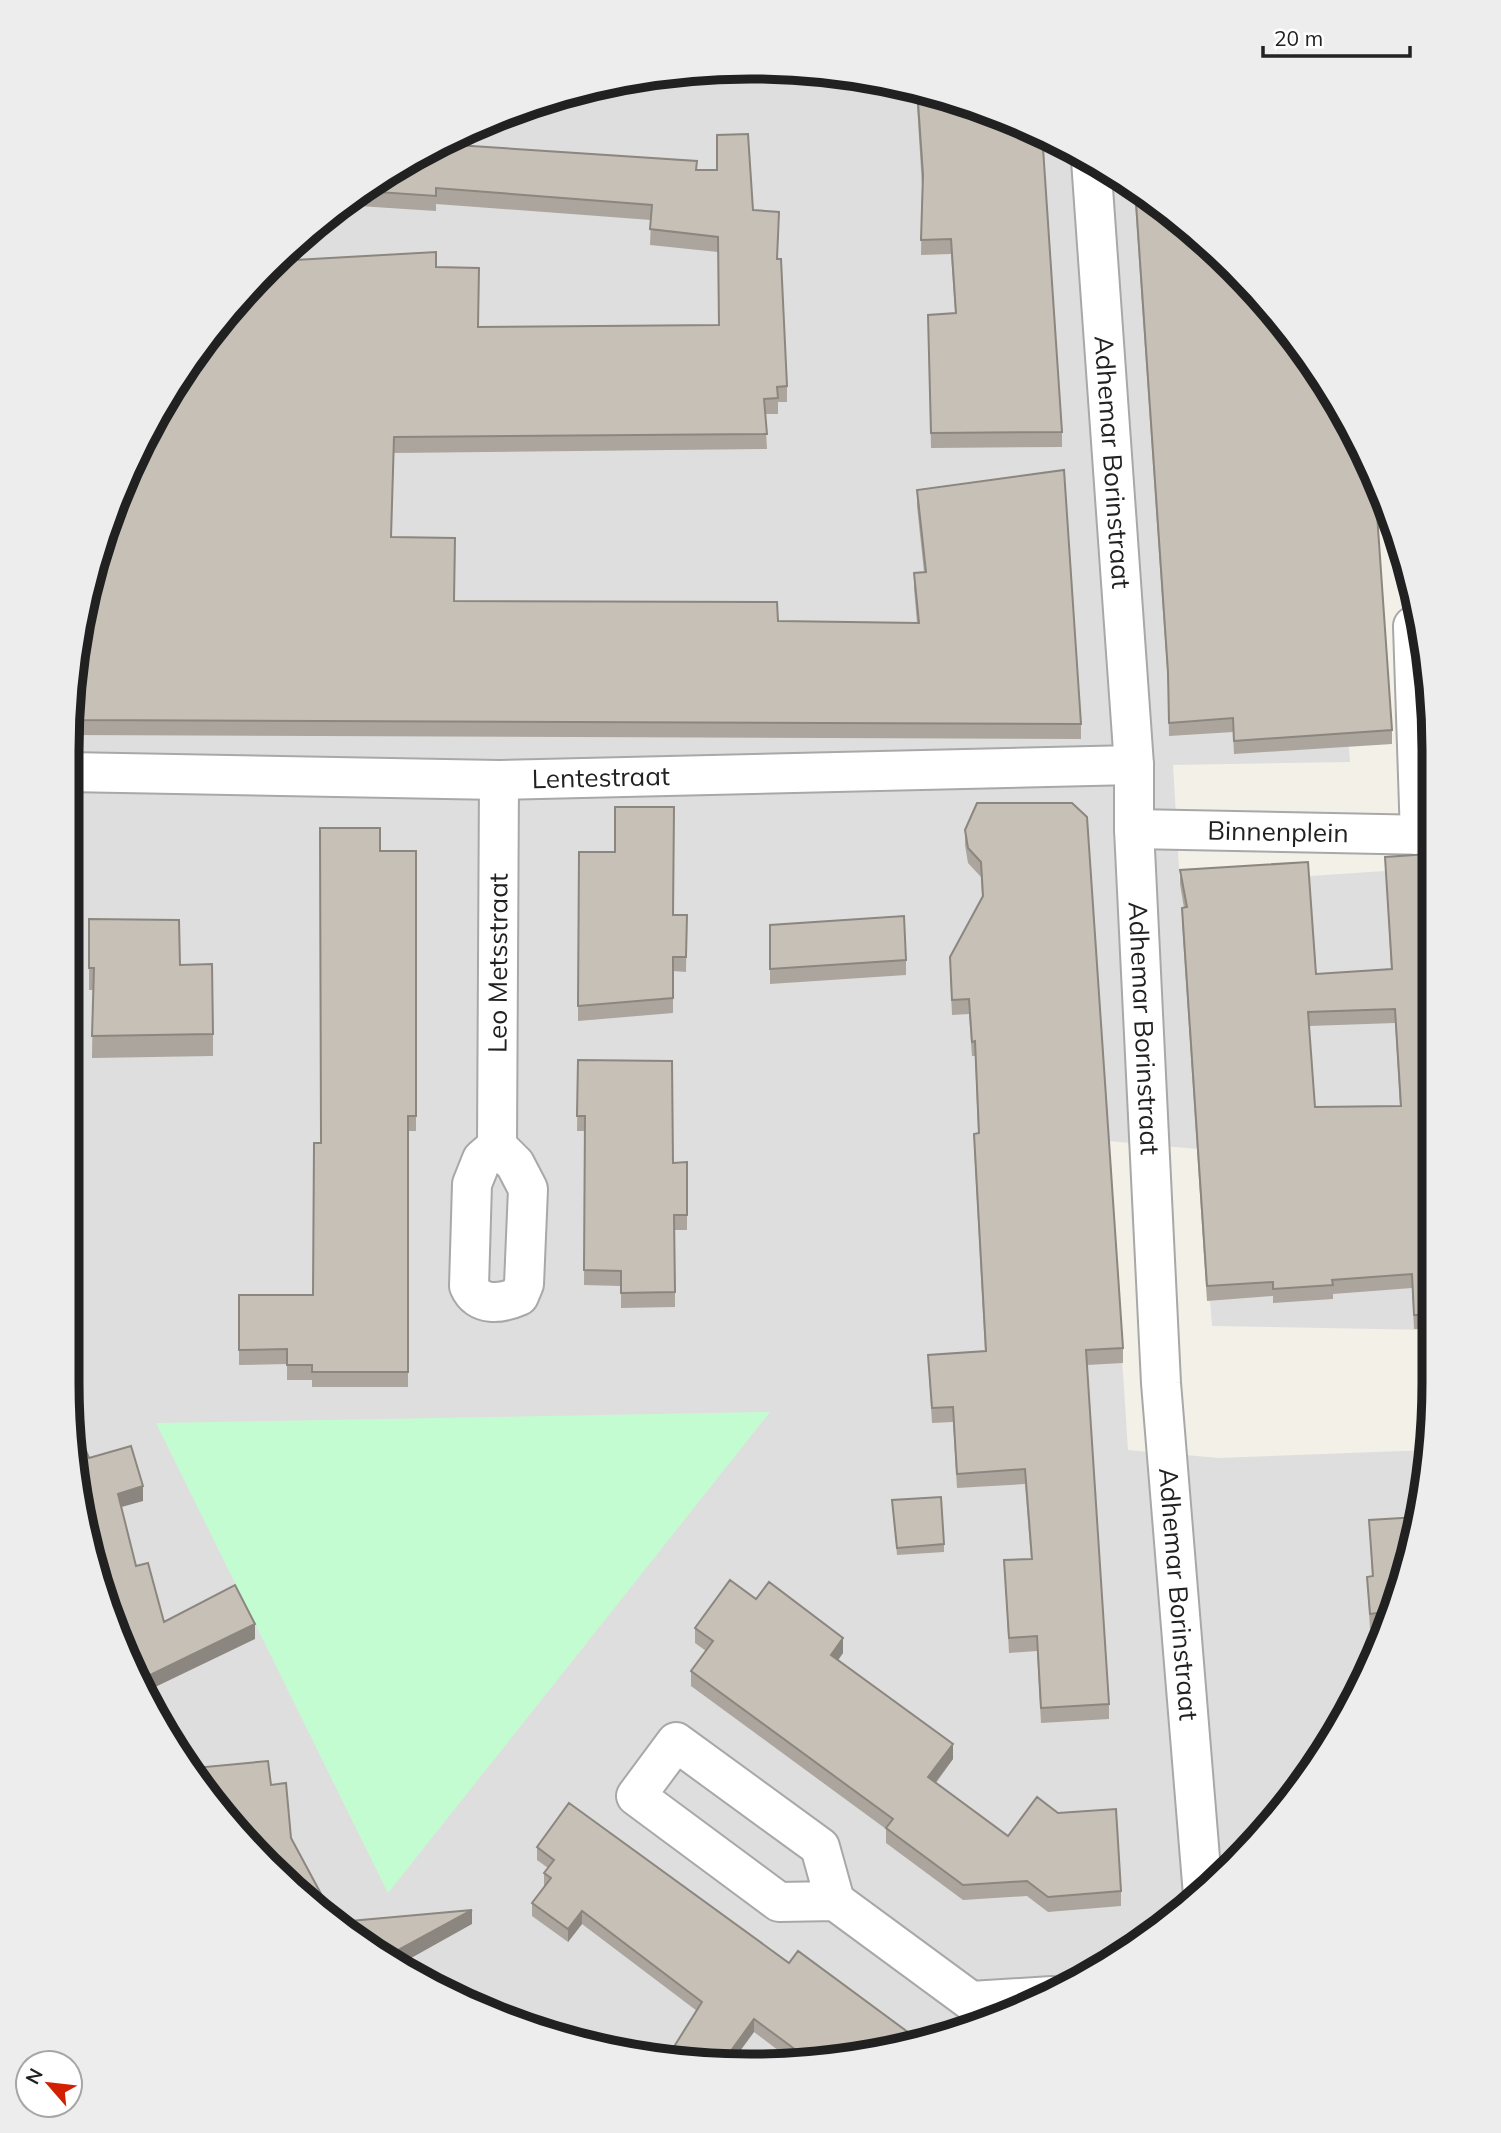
<svg xmlns="http://www.w3.org/2000/svg" width="1501" height="2133" viewBox="0 0 1501 2133" font-family="Mulish,sans-serif">
	<rect width="100%" height="100%" fill="#f2f0e7"/>
	<path fill="#dfdede" d="M 795,68 L 927,90 L 1053,137 L 1167,208 L 1332,514 L 1350,762 L 1173,765 L 1180,885 L 1429,868 L 1432,1330 L 1212,1326 L 1198,1149 L 1108,1141 L 1128,1450 L 1219,1458 L 1429,1450 L 1411,1559 L 1364,1685 L 1293,1799 L 1202,1896 L 1053,1996 L 884,2053 L 662,2061 L 488,2014 L 300,1897 L 182,1762 L 90,1560 L 67,1382 L 67,750 L 80,617 L 208,334 L 299,237 L 408,158 L 530,103 L 661,72 Z"/>
	<path fill="#c4fcd1" d="M 770,1412 L 388,1893 L 156,1423 Z"/>
	<g fill="none" stroke-linecap="round" stroke-linejoin="round">
		<defs>
			<g id="minor">
				<path id="s1" d="M 1091,160 L 1134,765 L 1134,829 L 1161,1383 L 1203,1895"/>
				<path d="M 1413,626 L 1420,836"/>
				<path id="s2" d="M 67,772 L 499,780 L 1134,765"/>
				<path id="s3" d="M 1134,829 L 1430,835"/>
				<path id="s4" d="M 497,1146 L 515,1164 L 528,1189 L 524,1284 L 519,1296 C 501,1304 478,1307 469,1286 L 472,1184 L 482,1159 L 497,1146 L 499,780"/>
				<path d="M 835,1901 L 820,1847 L 676,1742 L 636,1796 L 779,1902 L 835,1901 L 971,2001 L 1052,1996"/>
			</g>
		</defs>
		<use href="#minor" stroke="#a8a8a8" stroke-width="42"/>
		<use href="#minor" stroke="#fff" stroke-width="38"/>
	</g>
	<path fill="#aba59d" fill-rule="evenodd" d="M 916,88 L 927,90 L 1062,432 L 1062,447 L 931,448 L 928,315 L 955,313 L 951,254 L 921,255 L 922,186 Z
		M 408,158 L 697,170 L 779,228 L 777,259 L 787,386 L 787,402 L 778,402 L 778,414 L 765,414 L 767,449 L 394,453 L 391,537 L 454,601 L 778,621 L 917,623 L 914,588 L 914,573 L 924,572 L 917,506 L 917,490 L 1081,724 L 1081,739 L 68,735 L 80,617 L 436,267 L 478,327 L 719,325 L 718,252 L 650,245 L 651,220 L 436,204 L 436,211 L 343,205 Z
		M 1134,187 L 1167,208 L 1392,730 L 1392,744 L 1234,754 L 1233,732 L 1169,736 L 1168,685 Z
		M 66,792 L 72,950 L 72,965 L 66,965 Z
		M 977,803 L 1123,1348 L 1123,1363 L 1087,1365 L 1109,1704 L 1109,1719 L 1041,1723 L 1037,1651 L 1009,1653 L 1004,1560 L 1031,1559 L 1025,1484 L 957,1488 L 953,1422 L 932,1423 L 928,1355 L 985,1351 L 974,1148 L 974,1134 L 978,1133 L 975,1056 L 972,1056 L 969,1014 L 952,1015 L 950,971 L 950,957 L 982,897 L 981,877 L 968,863 L 965,845 L 965,830 Z
		M 380,851 L 416,851 L 416,1131 L 408,1131 L 408,1387 L 312,1387 L 312,1380 L 287,1380 L 287,1364 L 239,1365 L 239,1295 L 313,1295 L 321,1143 Z
		M 1385,857 L 1430,866 L 1432,1329 L 1414,1329 L 1412,1288 L 1333,1294 L 1333,1299 L 1273,1303 L 1273,1296 L 1207,1301 L 1182,922 L 1182,908 L 1184,908 L 1180,884 L 1180,870 L 1316,974 L 1391,969 ZM 1395,1023 L 1400,1106 L 1315,1107 L 1309,1026 Z
		M 673,915 L 687,915 L 686,972 L 673,971 L 673,1013 L 578,1021 L 578,1006 Z
		M 89,919 L 180,965 L 213,1034 L 213,1056 L 92,1058 L 93,990 L 89,990 Z
		M 770,925 L 906,960 L 906,975 L 770,984 Z
		M 578,1060 L 673,1163 L 687,1162 L 687,1230 L 675,1230 L 675,1307 L 621,1308 L 621,1286 L 584,1285 L 585,1131 L 577,1131 Z
		M 892,1500 L 944,1544 L 944,1552 L 897,1555 Z
		M 1418,1517 L 1378,1628 L 1370,1629 L 1367,1577 L 1372,1576 L 1369,1520 Z
		M 756,1599 L 843,1653 L 838,1660 L 953,1759 L 936,1783 L 1008,1836 L 1121,1891 L 1121,1906 L 1048,1912 L 1027,1896 L 963,1900 L 886,1843 L 886,1829 L 691,1686 L 691,1671 L 706,1651 L 695,1643 L 695,1628 Z
		M 537,1847 L 884,2053 L 787,2057 L 754,2032 L 697,2011 L 582,1924 L 568,1942 L 532,1916 L 532,1903 L 545,1886 L 544,1886 L 544,1873 L 548,1868 L 537,1860 Z"/>
	<path fill="#8b867f" d="M 143,1486 L 143,1501 L 118,1508 L 118,1494 Z
		M 255,1624 L 255,1639 L 149,1690 L 146,1677 Z
		M 843,1638 L 843,1653 L 831,1670 L 831,1655 Z
		M 953,1744 L 953,1759 L 928,1792 L 928,1777 Z
		M 472,1910 L 472,1924 L 404,1962 L 391,1954 Z
		M 582,1911 L 582,1924 L 568,1942 L 568,1929 Z
		M 754,2019 L 754,2032 L 735,2058 L 725,2059 Z"/>
	<path fill="#c7c0b6" stroke="#8b867f" stroke-width="2" fill-rule="evenodd" d="M 917,88 L 927,90 L 1042,133 L 1062,432 L 931,433 L 928,315 L 956,313 L 951,239 L 921,240 L 923,175 Z
		M 748,134 L 753,210 L 779,212 L 777,259 L 781,259 L 787,386 L 777,387 L 778,398 L 764,399 L 767,434 L 394,437 L 391,537 L 455,538 L 454,601 L 777,602 L 778,621 L 919,623 L 914,573 L 926,572 L 917,490 L 1064,470 L 1081,724 L 69,720 L 80,617 L 158,409 L 208,334 L 277,261 L 436,252 L 436,267 L 479,268 L 478,327 L 719,325 L 718,237 L 650,229 L 652,205 L 436,188 L 436,196 L 363,191 L 408,158 L 441,144 L 697,161 L 696,170 L 717,170 L 717,135 Z
		M 1135,188 L 1167,208 L 1264,299 L 1364,448 L 1375,485 L 1392,730 L 1234,741 L 1233,718 L 1169,723 L 1168,672 Z
		M 69,790 L 72,950 L 66,950 L 66,792 Z
		M 977,803 L 1072,803 L 1087,817 L 1123,1348 L 1086,1350 L 1109,1704 L 1041,1708 L 1037,1636 L 1009,1638 L 1004,1560 L 1032,1559 L 1025,1469 L 957,1474 L 953,1407 L 932,1408 L 928,1355 L 986,1351 L 974,1134 L 979,1133 L 975,1041 L 972,1042 L 969,999 L 952,1000 L 950,957 L 983,896 L 981,862 L 968,848 L 965,830 Z
		M 615,807 L 674,807 L 673,915 L 687,915 L 686,957 L 673,957 L 673,998 L 578,1006 L 579,852 L 615,852 Z
		M 320,828 L 380,828 L 380,851 L 416,851 L 416,1116 L 408,1116 L 408,1372 L 312,1372 L 312,1365 L 287,1365 L 287,1349 L 239,1350 L 239,1295 L 313,1295 L 314,1143 L 321,1143 Z
		M 1429,854 L 1432,1315 L 1414,1315 L 1412,1274 L 1332,1280 L 1333,1285 L 1273,1289 L 1273,1282 L 1207,1286 L 1182,908 L 1187,907 L 1180,870 L 1308,862 L 1316,974 L 1392,969 L 1385,857 ZM 1395,1009 L 1401,1106 L 1315,1107 L 1308,1012 Z
		M 904,916 L 906,960 L 770,969 L 770,925 Z
		M 89,919 L 179,920 L 180,965 L 212,964 L 213,1034 L 92,1036 L 94,968 L 89,968 Z
		M 578,1060 L 672,1061 L 673,1163 L 687,1162 L 687,1215 L 674,1215 L 675,1292 L 621,1293 L 621,1271 L 584,1270 L 585,1116 L 577,1116 Z
		M 75,1443 L 83,1443 L 89,1458 L 131,1446 L 143,1486 L 118,1494 L 136,1566 L 148,1563 L 164,1622 L 235,1585 L 255,1624 L 146,1677 L 195,1768 L 268,1761 L 271,1785 L 286,1783 L 291,1838 L 334,1918 L 300,1897 L 182,1762 L 90,1560 Z
		M 941,1497 L 944,1544 L 897,1548 L 892,1500 Z
		M 1418,1517 L 1411,1559 L 1379,1645 L 1378,1613 L 1370,1614 L 1367,1577 L 1373,1576 L 1369,1520 Z
		M 730,1580 L 756,1599 L 769,1582 L 843,1638 L 831,1655 L 953,1744 L 928,1777 L 1008,1836 L 1037,1797 L 1058,1813 L 1116,1809 L 1121,1891 L 1048,1897 L 1027,1881 L 963,1885 L 886,1828 L 893,1819 L 691,1671 L 713,1641 L 695,1628 Z
		M 569,1803 L 789,1963 L 798,1951 L 920,2041 L 884,2053 L 804,2056 L 754,2019 L 725,2059 L 665,2061 L 702,2002 L 582,1911 L 568,1929 L 532,1903 L 551,1878 L 544,1873 L 554,1860 L 537,1847 Z
		M 472,1910 L 391,1954 L 339,1922 Z"/>
	<g text-anchor="middle" stroke-width="7" stroke-linejoin="round" paint-order="stroke">
		<g font-size="26" fill="#212121" stroke="#fff">
			<text dy="9" stroke="none"><textPath href="#s1" startOffset="303">Adhemar Borinstraat</textPath></text>
			<text dy="9" stroke="none"><textPath href="#s2" startOffset="534">Lentestraat</textPath></text>
			<text dy="9" stroke="none"><textPath href="#s3" startOffset="144">Binnenplein</textPath></text>
			<text dy="9" stroke="none"><textPath href="#s4" startOffset="551">Leo Metsstraat</textPath></text>
			<text dy="9" stroke="none"><textPath href="#s1" startOffset="870">Adhemar Borinstraat</textPath></text>
			<text dy="9" stroke="none"><textPath href="#s1" startOffset="1437">Adhemar Borinstraat</textPath></text>
		</g>
	</g>
	<path d="M0 0H1501V2133H0ZM750 79H751A671 671 0 0 1 1422 750V1383A671 671 0 0 1 751 2054H750A671 671 0 0 1 79 1383V750A671 671 0 0 1 750 79Z" fill="#ededed" fill-rule="evenodd"/>
	<path fill="none" stroke="#212121" stroke-width="9" d="M750 79H751A671 671 0 0 1 1422 750V1383A671 671 0 0 1 751 2054H750A671 671 0 0 1 79 1383V750A671 671 0 0 1 750 79Z"/>
	<g transform="translate(49 2084) rotate(298)"><circle r="33" fill="#ffffff" stroke="#a6a6a6" stroke-width="2"/>
	<path d="M0-5L12 26L0 18L-12 26Z" fill="#d22100"/>
	<text y="-10" font-size="19" font-weight="bold" text-anchor="middle" fill="#212121">N</text>
	</g>
	<path d="M1263 46v10h147v-10" fill="none" stroke="#212121" stroke-width="3.5"/>
	<text x="1274" y="46" font-size="21" fill="#212121" stroke="#ffffff" stroke-width="5" paint-order="stroke">20 m</text>
</svg>
